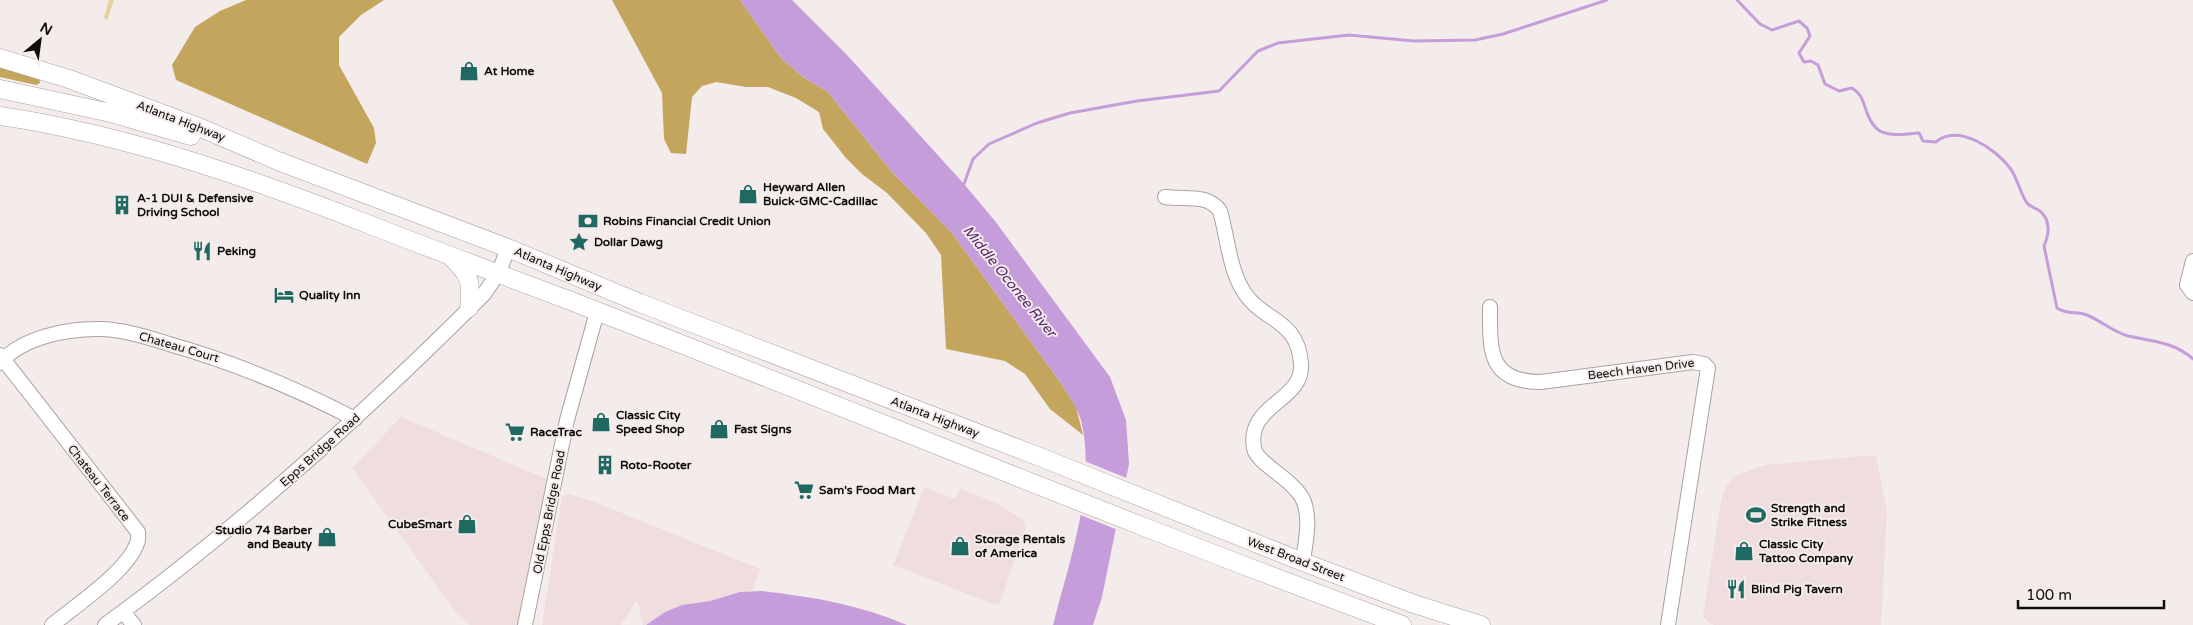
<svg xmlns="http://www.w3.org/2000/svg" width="2193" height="625" viewBox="0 0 2193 625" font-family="'Varela Round',sans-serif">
	<rect width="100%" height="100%" fill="#f4eceb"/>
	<path fill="#efdedd" d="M 401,417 L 547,479 L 550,487 L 521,625 L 470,625 L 454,610 L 352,468 Z
		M 1876,455 L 1887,511 L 1881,625 L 1714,625 L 1708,622 L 1703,616 L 1721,501 L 1726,486 L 1733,477 L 1765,465 Z
		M 924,487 L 955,499 L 960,489 L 995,502 L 1024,520 L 1026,526 L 999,606 L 893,565 Z
		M 569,494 L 595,502 L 760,569 L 752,591 L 741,592 L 710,601 L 682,605 L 665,612 L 646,625 L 643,625 L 637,600 L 621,625 L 542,625 L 562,496 Z"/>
	<path fill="#e8d19f" d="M 109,0 L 114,0 L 107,21 L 104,17 Z"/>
	<path fill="#c4a55e" d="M 246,0 L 384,0 L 361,15 L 339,37 L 339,65 L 374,128 L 376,143 L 367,164 L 176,80 L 172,65 L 195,27 L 220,11 Z
		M 612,0 L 740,0 L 781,58 L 803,77 L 828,92 L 892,172 L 952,233 L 1063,386 L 1076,407 L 1083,435 L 1050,409 L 1025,374 L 1005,361 L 946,349 L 941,255 L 926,233 L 887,193 L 862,174 L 846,158 L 823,129 L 819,112 L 796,98 L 768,87 L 746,87 L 716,82 L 702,86 L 692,97 L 686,154 L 671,153 L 664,139 L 662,93 Z
		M 0,65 L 39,77 L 40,83 L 36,85 L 0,77 Z"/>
	<path fill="#c59ddb" d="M 740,0 L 792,0 L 848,56 L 964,184 L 995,221 L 1110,377 L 1126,420 L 1129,464 L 1102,597 L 1093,625 L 1053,625 C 1069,561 1097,487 1081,420 C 1077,408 1070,397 1063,386 L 952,233 L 892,172 L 828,92 L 803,77 L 781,58 Z
		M 762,591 C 813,597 860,605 907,625 L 646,625 L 665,612 L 682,605 L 710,601 L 740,592 Z"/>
	<path fill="#f4eceb" d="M 1082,460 L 1129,479 L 1118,530 L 1078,514 Z"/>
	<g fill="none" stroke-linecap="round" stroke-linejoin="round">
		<path stroke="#c59ddb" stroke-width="3" d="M 1737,0 L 1760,24 L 1772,30 L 1799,21 L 1807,28 L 1810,36 L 1799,53 L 1804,62 L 1811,61 L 1818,65 L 1825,84 L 1839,91 L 1852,88 C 1860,93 1862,98 1865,107 C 1875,140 1890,135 1919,133 L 1923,141 L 1936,142 C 1958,123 1996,149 2010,168 C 2018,179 2020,193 2027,203 C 2030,207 2036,208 2040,211 C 2051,220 2049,235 2044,246 L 2057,308 C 2068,315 2076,311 2087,315 C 2101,321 2114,332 2128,336 C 2152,341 2174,342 2193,359
			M 961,185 L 964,184 L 973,159 L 989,144 L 1037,123 L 1070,113 L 1137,101 L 1219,91 L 1258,51 L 1278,43 L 1349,35 L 1414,41 L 1475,40 L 1503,34 L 1607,0"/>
		<defs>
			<path id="minor" d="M 1165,197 C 1185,200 1208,193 1220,211 C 1227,235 1229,265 1241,287 C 1260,323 1298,316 1301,364 C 1304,401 1246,404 1254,448 C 1256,464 1295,479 1304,502 C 1311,521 1305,543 1303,562
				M 2193,261 L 2187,285 L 2193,293
				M 1490,307 C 1490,349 1487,382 1541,382 L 1693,362 L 1704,364 L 1708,368 L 1668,625
				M 0,355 L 138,532 C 138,535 139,540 137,543 C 128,571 74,607 52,625
				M 0,363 C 22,337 69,328 102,329 C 124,330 147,337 169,344 C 233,362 295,388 355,419
				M 123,612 L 134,625
				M 105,625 C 241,526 365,413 484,294 L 499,272 L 508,248
				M 525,625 L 567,420 L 597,312"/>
			<path id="major" d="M 0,58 L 69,79 L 201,128 L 278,161 L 508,248 L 640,303 L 1040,457 L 1303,562 L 1414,604 L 1481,625
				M 0,89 L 111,113 L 191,136
				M 0,116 C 128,135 253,179 373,226 C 436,251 500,274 563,298 C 843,406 1120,521 1402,625
				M 450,256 C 470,275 472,281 469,308"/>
		</defs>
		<use href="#minor" stroke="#aaa2a2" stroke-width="16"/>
		<use href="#major" stroke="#aaa2a2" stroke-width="19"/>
		<use href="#minor" stroke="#fff" stroke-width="14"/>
		<use href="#major" stroke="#fff" stroke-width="18"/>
	</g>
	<defs>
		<symbol id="shop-bare" viewBox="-9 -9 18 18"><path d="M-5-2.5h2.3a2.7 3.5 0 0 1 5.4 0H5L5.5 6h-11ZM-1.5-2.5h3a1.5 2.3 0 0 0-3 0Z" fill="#1f6962" stroke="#f4eceb" stroke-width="2.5" paint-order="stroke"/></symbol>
		<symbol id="building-bare" viewBox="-9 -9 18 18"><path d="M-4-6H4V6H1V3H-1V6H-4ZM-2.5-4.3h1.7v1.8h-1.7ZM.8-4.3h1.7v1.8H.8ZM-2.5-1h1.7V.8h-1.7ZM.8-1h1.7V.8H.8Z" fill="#1f6962" stroke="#f4eceb" stroke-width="2.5" paint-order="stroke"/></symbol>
		<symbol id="bank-bare" viewBox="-9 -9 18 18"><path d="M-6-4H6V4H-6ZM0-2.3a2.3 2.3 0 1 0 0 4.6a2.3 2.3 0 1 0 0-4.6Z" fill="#1f6962" stroke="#f4eceb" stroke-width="2.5" paint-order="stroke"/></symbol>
		<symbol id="sight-bare" viewBox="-9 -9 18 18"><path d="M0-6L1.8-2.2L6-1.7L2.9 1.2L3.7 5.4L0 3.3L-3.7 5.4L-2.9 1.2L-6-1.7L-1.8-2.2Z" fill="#1f6962" stroke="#f4eceb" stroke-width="2.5" paint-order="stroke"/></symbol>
		<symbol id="restaurant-bare" viewBox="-9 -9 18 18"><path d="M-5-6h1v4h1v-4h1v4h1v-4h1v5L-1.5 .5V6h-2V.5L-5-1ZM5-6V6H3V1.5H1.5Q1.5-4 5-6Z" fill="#1f6962" stroke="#f4eceb" stroke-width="2.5" paint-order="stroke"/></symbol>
		<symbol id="hotel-bare" viewBox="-9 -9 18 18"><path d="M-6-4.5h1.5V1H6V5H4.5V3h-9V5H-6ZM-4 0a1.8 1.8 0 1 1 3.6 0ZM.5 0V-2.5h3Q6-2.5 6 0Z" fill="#1f6962" stroke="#f4eceb" stroke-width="2.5" paint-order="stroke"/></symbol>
		<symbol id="supermarket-bare" viewBox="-9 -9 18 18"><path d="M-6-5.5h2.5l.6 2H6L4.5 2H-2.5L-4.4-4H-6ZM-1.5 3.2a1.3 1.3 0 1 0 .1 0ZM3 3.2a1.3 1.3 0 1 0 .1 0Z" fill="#1f6962" stroke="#f4eceb" stroke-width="2.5" paint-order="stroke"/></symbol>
		<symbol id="stadium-bare" viewBox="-9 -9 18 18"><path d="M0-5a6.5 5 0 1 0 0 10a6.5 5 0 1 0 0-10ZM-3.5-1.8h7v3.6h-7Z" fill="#1f6962" stroke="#f4eceb" stroke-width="2.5" paint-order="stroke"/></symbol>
	</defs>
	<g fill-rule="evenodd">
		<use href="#shop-bare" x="455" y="57" width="28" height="28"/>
		<use href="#shop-bare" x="734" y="180" width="28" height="28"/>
		<use href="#building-bare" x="108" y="191" width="28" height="28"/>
		<use href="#bank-bare" x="574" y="207" width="28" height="28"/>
		<use href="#sight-bare" x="565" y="228" width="28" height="28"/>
		<use href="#restaurant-bare" x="188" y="237" width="28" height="28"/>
		<use href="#hotel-bare" x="270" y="281" width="28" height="28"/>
		<use href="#shop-bare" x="587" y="408" width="28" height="28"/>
		<use href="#shop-bare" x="705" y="415" width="28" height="28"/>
		<use href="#supermarket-bare" x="501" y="418" width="28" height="28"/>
		<use href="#building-bare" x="591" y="451" width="28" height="28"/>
		<use href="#supermarket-bare" x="790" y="476" width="28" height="28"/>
		<use href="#stadium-bare" x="1742" y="501" width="28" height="28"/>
		<use href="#shop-bare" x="453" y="510" width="28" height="28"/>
		<use href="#shop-bare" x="313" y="523" width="28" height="28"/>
		<use href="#shop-bare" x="946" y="532" width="28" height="28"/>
		<use href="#shop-bare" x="1730" y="537" width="28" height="28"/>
		<use href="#restaurant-bare" x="1722" y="575" width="28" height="28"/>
	</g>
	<g text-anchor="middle" stroke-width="4" stroke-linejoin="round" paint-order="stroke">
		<g font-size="12" font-weight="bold" fill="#0f0c0c" stroke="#f4eceb" text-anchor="start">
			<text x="484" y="75">At Home</text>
			<text x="763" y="191">Heyward Allen<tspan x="763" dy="14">Buick-GMC-Cadillac</tspan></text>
			<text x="137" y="202">A-1 DUI &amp; Defensive<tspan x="137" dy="14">Driving School</tspan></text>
			<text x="603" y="225">Robins Financial Credit Union</text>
			<text x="594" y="246">Dollar Dawg</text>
			<text x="217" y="255">Peking</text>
			<text x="299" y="299">Quality Inn</text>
			<text x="616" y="419">Classic City<tspan x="616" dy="14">Speed Shop</tspan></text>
			<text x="734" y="433">Fast Signs</text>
			<text x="530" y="436">RaceTrac</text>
			<text x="620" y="469">Roto-Rooter</text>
			<text x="819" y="494">Sam's Food Mart</text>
			<text x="1771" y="512">Strength and<tspan x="1771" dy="14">Strike Fitness</tspan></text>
			<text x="452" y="528" text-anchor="end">CubeSmart</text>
			<text x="312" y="534" text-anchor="end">Studio 74 Barber<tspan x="312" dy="14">and Beauty</tspan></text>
			<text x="975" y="543">Storage Rentals<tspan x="975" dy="14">of America</tspan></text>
			<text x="1759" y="548">Classic City<tspan x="1759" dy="14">Tattoo Company</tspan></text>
			<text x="1751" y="593">Blind Pig Tavern</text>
		</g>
		<g font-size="12" fill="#0f0c0c" stroke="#f4eceb">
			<text transform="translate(181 121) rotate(21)" y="4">Atlanta Highway</text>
			<text transform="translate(558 269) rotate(23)" y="4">Atlanta Highway</text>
			<text transform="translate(179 347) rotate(16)" y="4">Chateau Court</text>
			<text transform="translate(1641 369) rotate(-7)" y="4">Beech Haven Drive</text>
			<text transform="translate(935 417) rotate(21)" y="4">Atlanta Highway</text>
			<text transform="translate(320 450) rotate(-42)" y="4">Epps Bridge Road</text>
			<text transform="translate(99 483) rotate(52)" y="4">Chateau Terrace</text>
			<text transform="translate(549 512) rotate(-79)" y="4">Old Epps Bridge Road</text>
			<text transform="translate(1296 559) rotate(21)" y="4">West Broad Street</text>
		</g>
		<g font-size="14" font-style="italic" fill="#511e67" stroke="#f4eceb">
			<text transform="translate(1010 281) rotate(51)" y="5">Middle Oconee River</text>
		</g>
	</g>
	<g transform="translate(40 40) rotate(29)" stroke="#f4eceb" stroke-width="4" paint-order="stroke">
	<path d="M0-4L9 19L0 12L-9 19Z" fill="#0f0c0c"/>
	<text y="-8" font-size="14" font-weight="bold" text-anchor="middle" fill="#0f0c0c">N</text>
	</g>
	<path d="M2018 600v8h146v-8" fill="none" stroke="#0f0c0c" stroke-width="2.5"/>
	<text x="2026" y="600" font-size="15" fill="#0f0c0c" stroke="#f4eceb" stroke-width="4" paint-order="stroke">100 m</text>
</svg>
